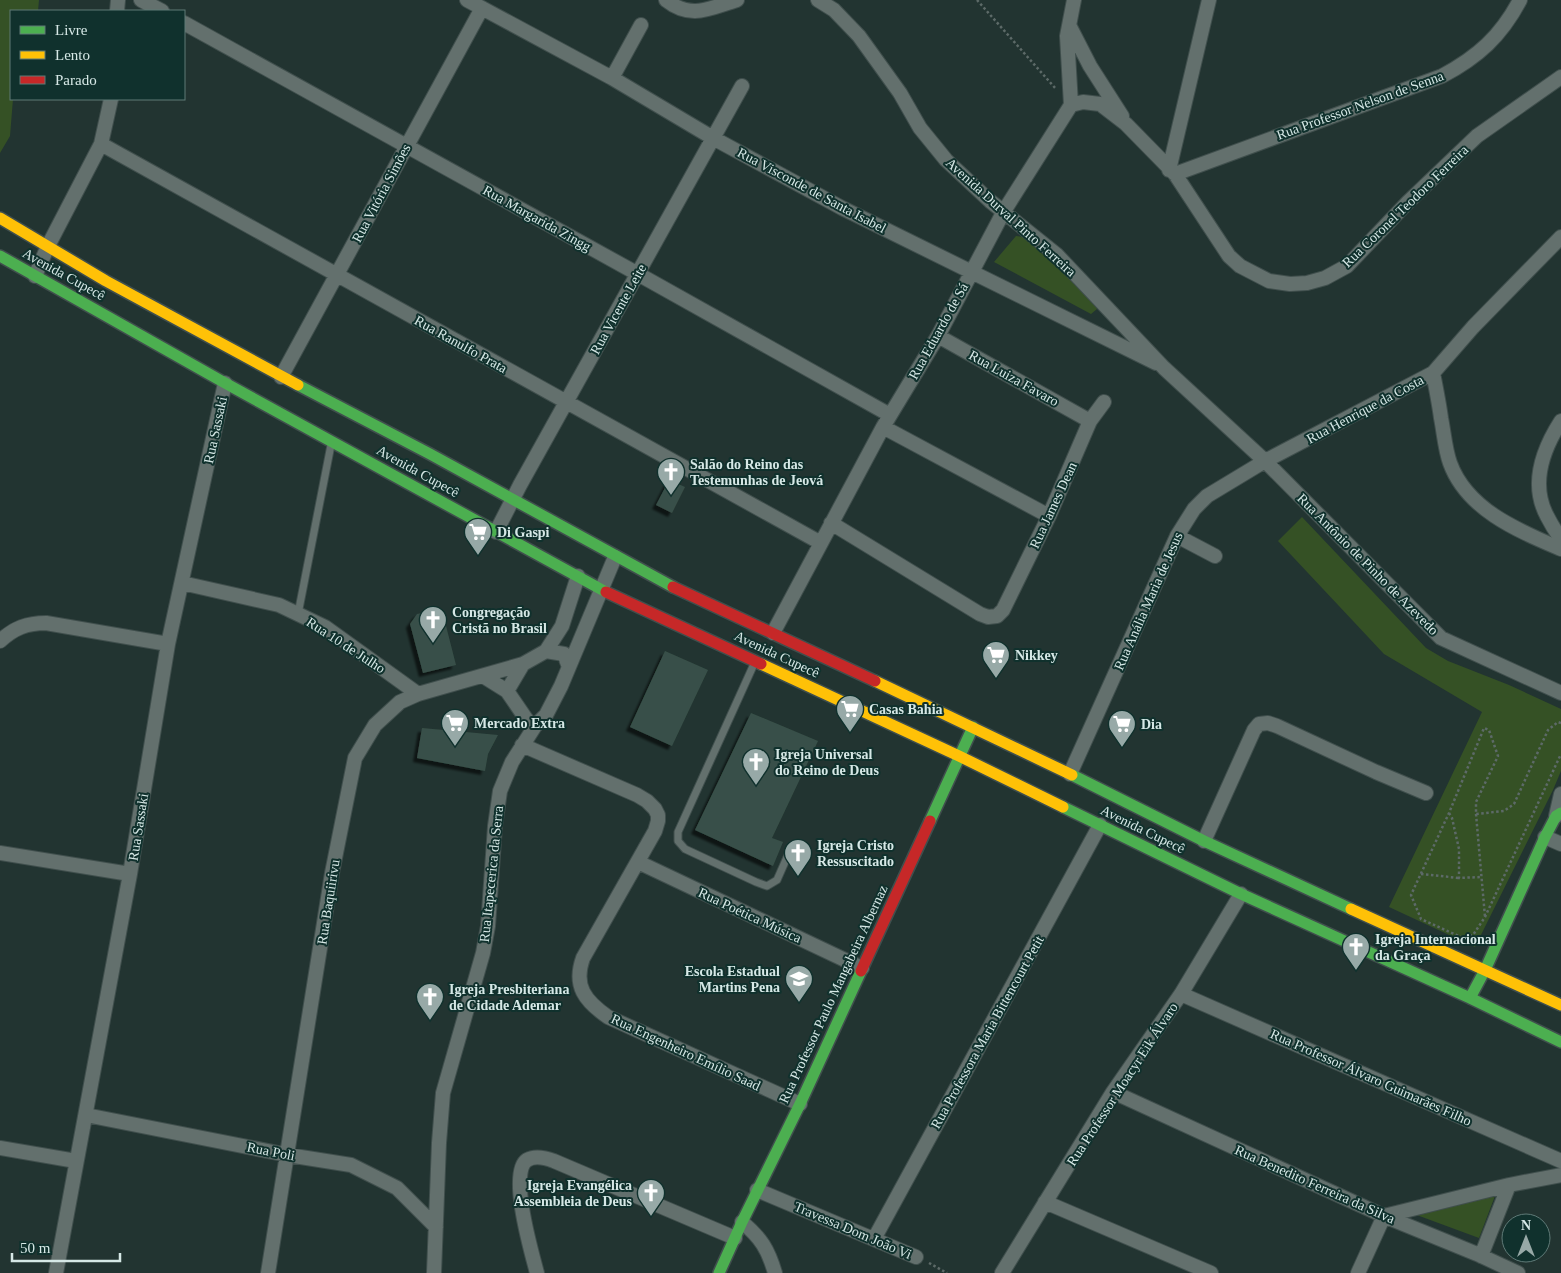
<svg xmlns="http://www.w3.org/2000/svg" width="1561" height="1273" viewBox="0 0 1561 1273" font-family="Georgia,serif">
	<defs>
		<filter id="shadow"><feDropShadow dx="-4" dy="4" stdDeviation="1" flood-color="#0009"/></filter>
	</defs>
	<rect width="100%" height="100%" fill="#223431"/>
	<path fill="#355125" d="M 0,0 L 39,0 L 38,11 L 11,11 L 11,99 L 13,99 L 10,136 L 0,153 Z
		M 1016,236 L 1024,237 L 1095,303 L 1097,309 L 1091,314 L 994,262 Z
		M 1302,517 L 1426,648 L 1448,661 L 1509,685 L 1561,709 L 1561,771 L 1553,790 L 1475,947 L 1389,907 L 1482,712 L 1384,654 L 1278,541 Z
		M 1495,1196 L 1479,1238 L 1414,1214 Z"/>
	<path fill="#385048" filter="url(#shadow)" d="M 669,480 L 685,487 L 672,513 L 656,505 Z
		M 438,610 L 444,618 L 456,665 L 423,673 L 410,624 L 417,614 Z
		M 665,651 L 708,670 L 672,746 L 630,727 Z
		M 751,713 L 818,741 L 772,838 L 783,842 L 773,866 L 695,830 Z
		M 422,728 L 498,735 L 488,754 L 485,771 L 417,758 Z"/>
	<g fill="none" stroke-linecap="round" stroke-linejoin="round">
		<defs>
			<path id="lane" d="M 298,614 L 331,445
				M 754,664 L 678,832 L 678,841 L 685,849 L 756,882 L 767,886 L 777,880 L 792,846"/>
			<path id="street" d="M 141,0 L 162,11
				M 467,0 L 612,78 L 713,138 L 842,208 L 1156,363
				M 666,0 C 691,20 710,8 737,0
				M 818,0 L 834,10 L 859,36 L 900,93 L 920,128 L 946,160 L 990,201 L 1057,255 L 1164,368 L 1265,461 L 1441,638 L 1561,693
				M 117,11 L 118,0
				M 184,23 L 638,274 L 890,415
				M 1070,27 L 1090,66 L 1122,116
				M 612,78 L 641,25
				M 1071,105 L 1083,102 L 1100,104 L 1126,124 L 1175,174 L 1229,256 L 1240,266 L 1269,281 L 1290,284 L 1307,283 L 1325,278 L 1347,266 L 1408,202 L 1477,136 L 1561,77
				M 101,144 L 821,543
				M 1169,170 L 1209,0
				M 1175,174 L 1442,76 C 1478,57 1501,36 1520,0
				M 35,276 L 48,246 L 101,144 L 111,99
				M 938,336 L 1090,421
				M 1433,373 C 1436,388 1439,403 1441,418 C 1444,433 1445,449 1450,463 C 1467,510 1519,531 1561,549
				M 281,377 L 482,8
				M 1561,421 C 1543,449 1530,484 1547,516 C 1551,524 1556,532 1561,539
				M 883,427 L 1049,516
				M 831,523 L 980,614 L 988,617 L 997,616 L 1003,610 L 1049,516 L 1090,421 L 1104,402
				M 496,532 L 520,485 L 742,86
				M 1177,536 L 1215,556
				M 182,583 L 279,605 L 325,627 L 418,694
				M 773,633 L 883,427 L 938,336 L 1004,211 L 1071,105 L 1067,36 L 1074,0
				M 0,641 C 14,628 27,623 46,623 L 168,644
				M 546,651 L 564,654 L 569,667
				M 483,676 L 507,691 L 533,729
				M 507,691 L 523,664
				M 522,745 L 637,795 L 647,801 L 655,809 L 658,815 L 658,821 L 655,831 L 583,958 C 573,986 585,1001 608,1017 L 800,1104
				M 1070,774 L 1177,536 L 1194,509 L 1207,496 L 1265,461 L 1433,373 L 1473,327 L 1561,237
				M 1556,816 L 1561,794
				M 1545,837 L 1561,844
				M 1204,841 L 1254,730 L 1259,724 L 1268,723 L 1277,726 L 1376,772 L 1426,793
				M 0,853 L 130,874
				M 638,862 L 862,968
				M 1181,994 L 1561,1161
				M 1113,1092 L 1384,1216 L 1477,1254 L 1518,1273
				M 86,1115 L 288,1155 L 351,1165 L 397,1188 L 436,1227
				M 0,1148 L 76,1161
				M 757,1190 L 916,1257
				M 1045,1202 L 1211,1273
				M 742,1222 C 761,1238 768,1249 775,1273
				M 874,1239 L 1100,825
				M 1481,1256 L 1509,1185
				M 56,1273 L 130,874 L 168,644 L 225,383
				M 268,1273 L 332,873 L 355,758 L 375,725 L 400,702 L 418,694 L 523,664 L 546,651 L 562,626 L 578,576
				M 434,1273 L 439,1143 L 443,1093 L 483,953 L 488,926 L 495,826 L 500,791 L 512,762 L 535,726 L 546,715 L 561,686 L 615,557
				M 537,1273 C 532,1254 508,1172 527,1160 C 535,1155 546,1158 554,1161 L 735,1238
				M 1002,1273 L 1113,1092 L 1181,994 L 1241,894
				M 1358,1273 L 1384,1216 L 1509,1185 L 1561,1175"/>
			<path id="fast" d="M 0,256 L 225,383 L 606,592
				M 298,385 L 430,454 L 673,587
				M 1072,775 L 1204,841 L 1351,909
				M 1063,807 L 1241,894 L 1470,998 L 1561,1042
				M 930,821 L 973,727
				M 1470,998 L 1485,970 L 1545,837 L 1556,816 L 1561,813
				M 719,1273 L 742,1222 L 800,1104 L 861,971"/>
			<path id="slow" d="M 0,218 L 106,281 L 298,385
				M 761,664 L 959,756 L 1063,807
				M 875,681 L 1072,775
				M 1351,909 L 1561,1005"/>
			<path id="jam" d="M 673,587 L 875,681
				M 606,592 L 761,664
				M 861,971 L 930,821"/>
		</defs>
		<use href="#lane" stroke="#404f4d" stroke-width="9"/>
		<use href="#street" stroke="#404f4d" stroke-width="16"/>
		<use href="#fast" stroke="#404f4d" stroke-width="14"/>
		<use href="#slow" stroke="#404f4d" stroke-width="14"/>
		<use href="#jam" stroke="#404f4d" stroke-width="14"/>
		<path stroke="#5d6a68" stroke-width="2.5" stroke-dasharray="2.5 2.5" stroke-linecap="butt" d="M 977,0 L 1056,89
			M 1561,723 L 1558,722 L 1548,730 L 1514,804 L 1504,811 L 1476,814 L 1476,802 L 1498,756 L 1489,730 L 1484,728 L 1449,813 L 1411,895 L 1421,919 L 1463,938 L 1473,935 L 1485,917 L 1561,754
			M 1449,813 L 1452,818 L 1459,849 L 1459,878 L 1481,877
			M 1476,814 L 1485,917
			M 1421,874 L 1459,878
			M 929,1263 L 947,1273"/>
		<use href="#lane" stroke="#63706d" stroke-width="7"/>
		<use href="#street" stroke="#63706d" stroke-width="14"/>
		<use href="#fast" stroke="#4caf50" stroke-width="11"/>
		<use href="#slow" stroke="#ffc107" stroke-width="11"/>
		<use href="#jam" stroke="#c62828" stroke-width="11"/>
	</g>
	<defs>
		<symbol id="church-pin" viewBox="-11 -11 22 30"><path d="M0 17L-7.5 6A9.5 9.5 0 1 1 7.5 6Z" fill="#97a9a7" stroke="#10312d"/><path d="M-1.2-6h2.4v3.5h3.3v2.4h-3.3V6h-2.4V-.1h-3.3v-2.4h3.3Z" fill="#fff"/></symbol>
		<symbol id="supermarket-pin" viewBox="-11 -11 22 30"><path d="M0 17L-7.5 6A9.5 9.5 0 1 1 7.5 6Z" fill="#97a9a7" stroke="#10312d"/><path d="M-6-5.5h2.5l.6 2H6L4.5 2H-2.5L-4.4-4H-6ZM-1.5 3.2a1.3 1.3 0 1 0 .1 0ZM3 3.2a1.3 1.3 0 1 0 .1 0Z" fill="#fff"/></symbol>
		<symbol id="school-pin" viewBox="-11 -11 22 30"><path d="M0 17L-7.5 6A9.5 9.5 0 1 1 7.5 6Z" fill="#97a9a7" stroke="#10312d"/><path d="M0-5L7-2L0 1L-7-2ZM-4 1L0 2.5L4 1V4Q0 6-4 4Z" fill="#fff"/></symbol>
	</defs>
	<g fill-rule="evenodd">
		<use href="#church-pin" x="655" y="456" width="32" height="43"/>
		<use href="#supermarket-pin" x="462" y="516" width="32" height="43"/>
		<use href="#church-pin" x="417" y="604" width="32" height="43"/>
		<use href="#supermarket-pin" x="980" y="639" width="32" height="43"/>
		<use href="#supermarket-pin" x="834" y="693" width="32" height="43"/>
		<use href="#supermarket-pin" x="439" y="707" width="32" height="43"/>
		<use href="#supermarket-pin" x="1106" y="708" width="32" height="43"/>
		<use href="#church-pin" x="740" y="746" width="32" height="43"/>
		<use href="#church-pin" x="782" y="837" width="32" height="43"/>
		<use href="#church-pin" x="1340" y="931" width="32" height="43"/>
		<use href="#school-pin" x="783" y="963" width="32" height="43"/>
		<use href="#church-pin" x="414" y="981" width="32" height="43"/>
		<use href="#church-pin" x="635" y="1177" width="32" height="43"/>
	</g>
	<g text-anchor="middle" stroke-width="4" stroke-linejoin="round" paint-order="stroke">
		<g font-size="14" fill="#d6e8e6" stroke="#10312d">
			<text transform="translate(1360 105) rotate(-20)" y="5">Rua Professor Nelson de Senna</text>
			<text transform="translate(812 190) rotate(28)" y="5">Rua Visconde de Santa Isabel</text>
			<text transform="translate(381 193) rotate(-62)" y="5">Rua Vitória Simões</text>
			<text transform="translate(1405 206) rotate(-44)" y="5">Rua Coronel Teodoro Ferreira</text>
			<text transform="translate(1011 217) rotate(42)" y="5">Avenida Durval Pinto Ferreira</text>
			<text transform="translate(537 218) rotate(29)" y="5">Rua Margarida Zingg</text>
			<text transform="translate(64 274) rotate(29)" y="5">Avenida Cupecê</text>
			<text transform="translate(618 309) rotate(-61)" y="5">Rua Vicente Leite</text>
			<text transform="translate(938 331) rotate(-61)" y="5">Rua Eduardo de Sá</text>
			<text transform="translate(461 344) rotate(29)" y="5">Rua Ranulfo Prata</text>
			<text transform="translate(1014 378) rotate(29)" y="5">Rua Luiza Favaro</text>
			<text transform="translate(1365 409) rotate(-28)" y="5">Rua Henrique da Costa</text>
			<text transform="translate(215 430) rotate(-78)" y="5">Rua Sassaki</text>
			<text transform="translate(418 471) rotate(29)" y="5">Avenida Cupecê</text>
			<text transform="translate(1053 505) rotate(-65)" y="5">Rua James Dean</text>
			<text transform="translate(1368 564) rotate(45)" y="5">Rua Antônio de Pinho de Azevedo</text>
			<text transform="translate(1148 601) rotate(-66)" y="5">Rua Anália Maria de Jesus</text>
			<text transform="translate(346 645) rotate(33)" y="5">Rua 10 de Julho</text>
			<text transform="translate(777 654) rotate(25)" y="5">Avenida Cupecê</text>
			<text transform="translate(138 827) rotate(-81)" y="5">Rua Sassaki</text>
			<text transform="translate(1143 829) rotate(26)" y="5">Avenida Cupecê</text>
			<text transform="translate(491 874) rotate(-84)" y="5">Rua Itapecerica da Serra</text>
			<text transform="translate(328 902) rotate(-81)" y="5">Rua Baquiirivu</text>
			<text transform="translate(750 915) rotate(25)" y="5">Rua Poética Música</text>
			<text transform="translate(833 994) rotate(-65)" y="5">Rua Professor Paulo Mangabeira Albernaz</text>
			<text transform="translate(987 1032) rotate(-61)" y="5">Rua Professora Maria Bittencourt Petit</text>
			<text transform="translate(686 1052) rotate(25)" y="5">Rua Engenheiro Emílio Saad</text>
			<text transform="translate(1371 1077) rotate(24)" y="5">Rua Professor Álvaro Guimarães Filho</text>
			<text transform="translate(1122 1084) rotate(-57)" y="5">Rua Professor Moacyr Eik Álvaro</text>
			<text transform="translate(271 1151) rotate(11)" y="5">Rua Poli</text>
			<text transform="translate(1315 1184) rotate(24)" y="5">Rua Benedito Ferreira da Silva</text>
			<text transform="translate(853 1230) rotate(23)" y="5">Travessa Dom João Vi</text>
		</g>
		<g font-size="14" font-weight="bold" fill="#d6e8e6" stroke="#10312d" text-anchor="start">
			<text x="690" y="469">Salão do Reino das<tspan x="690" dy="16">Testemunhas de Jeová</tspan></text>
			<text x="497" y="537">Di Gaspi</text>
			<text x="452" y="617">Congregação<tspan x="452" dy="16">Cristã no Brasil</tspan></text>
			<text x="1015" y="660">Nikkey</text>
			<text x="869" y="714">Casas Bahia</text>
			<text x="474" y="728">Mercado Extra</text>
			<text x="1141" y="729">Dia</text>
			<text x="775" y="759">Igreja Universal<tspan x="775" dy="16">do Reino de Deus</tspan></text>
			<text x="817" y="850">Igreja Cristo<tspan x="817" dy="16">Ressuscitado</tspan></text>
			<text x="1375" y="944">Igreja Internacional<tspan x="1375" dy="16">da Graça</tspan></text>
			<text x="780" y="976" text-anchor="end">Escola Estadual<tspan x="780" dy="16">Martins Pena</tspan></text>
			<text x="449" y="994">Igreja Presbiteriana<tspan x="449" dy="16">de Cidade Ademar</tspan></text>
			<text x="632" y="1190" text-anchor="end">Igreja Evangélica<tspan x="632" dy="16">Assembleia de Deus</tspan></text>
		</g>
	</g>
	<rect x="10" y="10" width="175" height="90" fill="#10312d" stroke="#5f7a77"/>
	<rect x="20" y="26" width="25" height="8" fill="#4caf50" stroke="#5f7a77"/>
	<text x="55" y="35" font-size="15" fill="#d6e8e6">Livre</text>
	<rect x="20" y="51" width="25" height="8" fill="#ffc107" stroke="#5f7a77"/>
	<text x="55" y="60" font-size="15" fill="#d6e8e6">Lento</text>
	<rect x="20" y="76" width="25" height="8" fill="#c62828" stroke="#5f7a77"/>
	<text x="55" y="85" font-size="15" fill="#d6e8e6">Parado</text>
	<g transform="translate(1526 1238)"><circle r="24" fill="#10312d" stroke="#5f7a77"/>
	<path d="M0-4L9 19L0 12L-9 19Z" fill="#97a9a7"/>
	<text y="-8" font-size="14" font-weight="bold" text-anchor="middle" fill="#d6e8e6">N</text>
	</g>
	<path d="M12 1253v8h108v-8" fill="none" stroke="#d6e8e6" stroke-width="2.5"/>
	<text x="20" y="1253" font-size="15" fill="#d6e8e6" stroke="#10312d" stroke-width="4" paint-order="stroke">50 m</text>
</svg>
